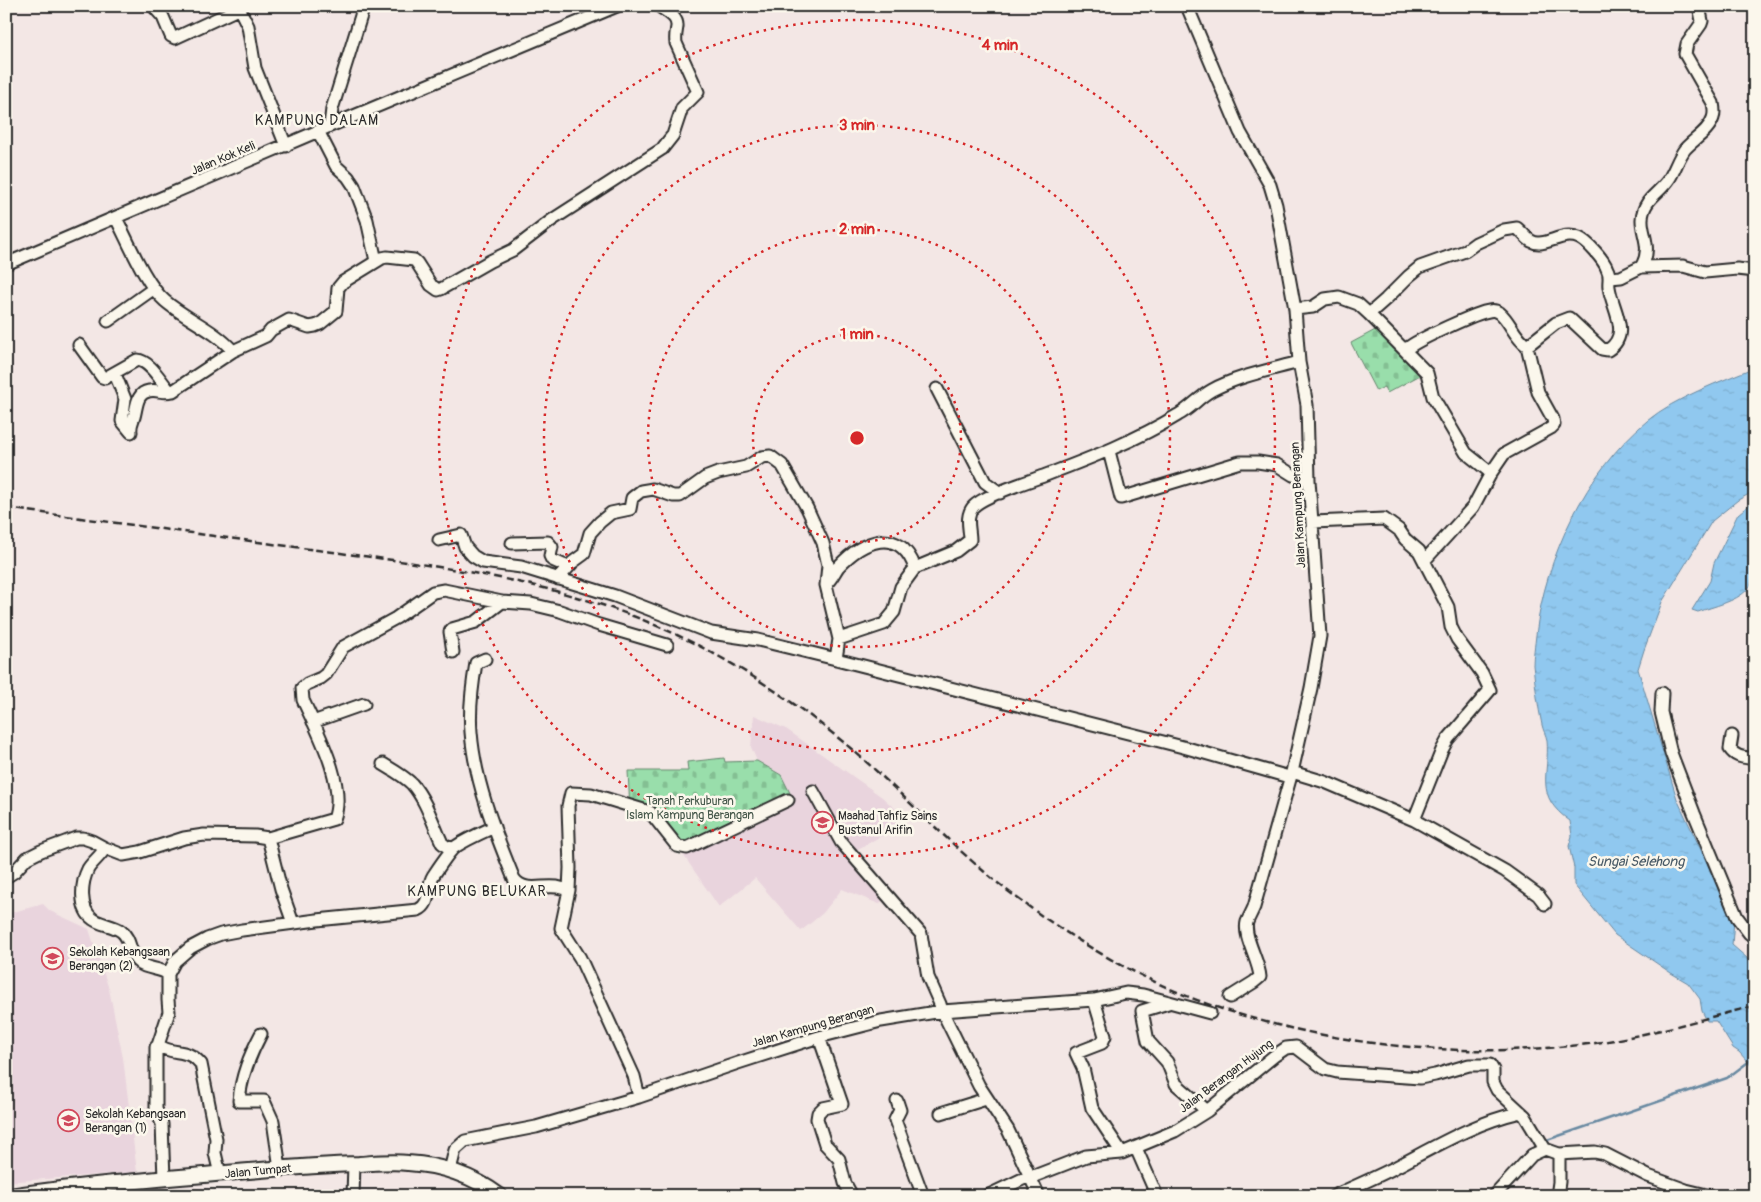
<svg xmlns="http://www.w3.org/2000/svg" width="1761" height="1202" viewBox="0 0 1761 1202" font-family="Pangolin,sans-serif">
	<defs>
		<pattern id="cemetery-stones" width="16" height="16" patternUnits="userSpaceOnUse" patternTransform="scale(1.25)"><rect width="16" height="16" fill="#99deab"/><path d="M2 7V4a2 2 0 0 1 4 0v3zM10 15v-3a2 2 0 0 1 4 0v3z" fill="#84bf93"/></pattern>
		<pattern id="water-ripples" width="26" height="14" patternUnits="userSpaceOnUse" patternTransform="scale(1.25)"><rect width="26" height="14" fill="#90c8ef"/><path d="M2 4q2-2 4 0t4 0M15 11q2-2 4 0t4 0" fill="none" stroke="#7caccd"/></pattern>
	</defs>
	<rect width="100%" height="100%" fill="#f3e7e5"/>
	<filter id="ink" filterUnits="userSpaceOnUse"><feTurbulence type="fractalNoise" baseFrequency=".02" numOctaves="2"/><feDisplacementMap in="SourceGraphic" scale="10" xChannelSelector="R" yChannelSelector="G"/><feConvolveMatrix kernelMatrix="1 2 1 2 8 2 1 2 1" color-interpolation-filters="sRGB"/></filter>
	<g filter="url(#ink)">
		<path fill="#e9d4dd" d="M 754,715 L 786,729 L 882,797 L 903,816 L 892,830 L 849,854 L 885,898 L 879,904 L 842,889 L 823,913 L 801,931 L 755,878 L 719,907 L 682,853 L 792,802 L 781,775 L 757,761 L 751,747 Z
			M 43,904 L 50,911 L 89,929 L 109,989 L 123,1058 L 137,1172 L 6,1182 L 6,914 Z"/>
		<path fill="url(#cemetery-stones)" stroke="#62846b" d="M 1379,328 L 1424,373 L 1387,393 L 1384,387 L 1376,391 L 1351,343 Z
			M 724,758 L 725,762 L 757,761 L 781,775 L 790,793 L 792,802 L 680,854 L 677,853 L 649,815 L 630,810 L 628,771 L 688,771 L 687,762 Z"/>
		<path fill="url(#water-ripples)" stroke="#6889a1" d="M 1755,367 L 1755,497 L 1751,493 L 1738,500 L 1712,521 L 1662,602 L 1644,650 L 1638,669 L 1677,799 L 1734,920 L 1732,945 L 1747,958 L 1755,971 L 1755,1070 L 1739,1052 L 1733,1048 L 1716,1021 L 1707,1021 L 1702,1011 L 1700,999 L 1688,983 L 1671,973 L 1615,935 L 1574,885 L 1574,868 L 1569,846 L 1572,836 L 1570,821 C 1533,795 1550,775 1547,740 C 1546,735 1543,730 1542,725 C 1538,706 1535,685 1533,665 C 1533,656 1535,645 1536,635 C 1545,558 1586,471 1647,421 C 1676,397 1720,382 1755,367 Z
			M 1755,500 C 1755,518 1759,580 1747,590 C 1735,602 1714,606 1698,612 L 1692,610 L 1710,581 L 1714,563 L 1738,514 Z"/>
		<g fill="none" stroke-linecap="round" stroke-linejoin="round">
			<path stroke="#6889a1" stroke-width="2.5" d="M 1544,1141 L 1727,1078 L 1755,1057
				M 1530,1151 L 1539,1144"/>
			<defs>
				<path id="minor" d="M 153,6 L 163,17 L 171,36 L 175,38 L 240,8
					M 238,6 L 248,26 L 255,68 L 286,146
					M 1187,6 L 1240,132 L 1270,185 L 1276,205 L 1295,309 L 1299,362 L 1307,405 L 1309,480 L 1320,636 L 1311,688 L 1292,772 L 1254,907 C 1252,912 1249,917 1247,922 C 1243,937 1259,960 1260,977 L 1254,982 L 1230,997
					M 330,126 L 332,109 L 364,6
					M 318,131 L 336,166 L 348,177 L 354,186 L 367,220 L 376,261
					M 116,218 C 128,241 146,285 165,301 C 186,319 215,330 233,351
					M 6,264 L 330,126 L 617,6
					M 1641,267 C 1657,241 1631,227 1648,202 C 1654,194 1663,188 1669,179 C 1675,170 1678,158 1685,149 C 1694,139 1709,131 1713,118 C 1715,113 1714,108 1713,103 L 1685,54 L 1687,44 L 1701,24 L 1702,21 L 1699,6
					M 1610,278 L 1621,277 L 1641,267 L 1683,266 L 1705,272 L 1737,269 L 1755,271
					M 1295,309 L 1313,307 L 1325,299 L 1339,297 L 1358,304 L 1369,314 L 1427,373 L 1433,397 L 1466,453 L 1491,473 L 1473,507 L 1424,561
					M 1369,314 L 1386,299 L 1409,276 L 1420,267 L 1465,251 L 1476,243 L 1504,230 L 1517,228 C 1522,232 1526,238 1531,241 C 1545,249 1562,230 1579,238 C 1588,242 1604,260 1607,269 C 1611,276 1608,281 1609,287 C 1612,309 1632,334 1608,350 L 1602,349 L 1569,318 L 1556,323 L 1527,346 C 1514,337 1510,321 1500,313 C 1497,311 1493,310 1489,311 C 1478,312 1417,340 1408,348 L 1403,348
					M 108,321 L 153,289
					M 79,345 L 102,377 L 105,378 L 137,360 C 150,361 160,380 168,389 L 173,391
					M 115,374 L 125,399 L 122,421 L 131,432
					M 937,389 L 985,482 L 1000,493
					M 131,432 C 130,425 132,423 134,417 C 137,407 136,393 149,391 C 158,389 162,394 173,391 L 233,351 L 266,336 L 271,330 L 289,320 L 309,327 L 315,326 L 320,324 L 336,311 L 338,288 L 343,282 L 382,258 L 387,257 L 414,260 L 417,263 L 431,285 L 438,290 L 441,289 L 490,261 L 513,250 L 552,220 L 662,149 L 673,135 L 682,108 L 698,92 L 676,43 C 675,37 676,33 677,27 C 678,16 666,12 659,6
					M 1109,451 L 1121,498 L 1240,462 L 1258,462 L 1277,465 L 1293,475 L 1309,480
					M 1491,473 L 1504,454 L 1551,428 L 1554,425 L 1553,419 L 1538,392 L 1527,346
					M 1313,522 L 1384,519 L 1399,530 L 1405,539 L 1419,551 L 1448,607 L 1451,627 L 1457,639 L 1482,673 L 1490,690 L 1448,739 L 1442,750 L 1414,820
					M 439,540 L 461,535 L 465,547 L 473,556 L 483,562 L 521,567 L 615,596 L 711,633 L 758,640 L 836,659 L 1187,748 L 1289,777
					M 512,543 L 548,542 L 552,547 L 550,556 L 552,560 L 568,567
					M 558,579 L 573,562 L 584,554 L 590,533 L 600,522 L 611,513 L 630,509 L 632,498 L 641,491 L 653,489 L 673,496 L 680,496 L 705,478 L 718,473 L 746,467 L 762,457 L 770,456 L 782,465 L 807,508 L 823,543 L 828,565 L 826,585 L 839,639 L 836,659
					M 827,583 C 832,578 834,573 838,567 C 862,541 899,524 915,568
					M 839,639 L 884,624 L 894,612 L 901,587 L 915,568 L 956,551 L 970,540 C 970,529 965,517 973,507 C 984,495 1030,481 1046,475 C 1091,458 1137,440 1178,415 C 1191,408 1199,397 1212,390 C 1238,376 1270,370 1299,362
					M 453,652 L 450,632 L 452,629 L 476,622 L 502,602
					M 485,659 L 476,663 C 472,686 469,709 471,732 C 475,783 495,832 514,879 C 525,893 541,885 557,887 C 561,888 565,889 569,890
					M 1662,693 L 1661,712 L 1671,753 L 1694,813 L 1737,917 L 1749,933 L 1755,938
					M 313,722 L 364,704
					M 1732,736 L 1730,749 C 1736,758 1745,757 1755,759
					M 383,764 C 393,770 404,776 412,784 C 426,800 433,824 442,843 L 447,847 L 453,848
					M 1292,772 L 1325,782 L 1414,820 L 1505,871 L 1538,895 L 1545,904
					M 813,791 L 841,842 L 921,934 L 928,977 L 940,1004 L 942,1011 L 979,1086 L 1008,1130 L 1039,1196
					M 268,838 L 281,889 L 293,923
					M 105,848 C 101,856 92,862 88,869 C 81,883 79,909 93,919 C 101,925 113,925 121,931 C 131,938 129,952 137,961 C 145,970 159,967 168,974
					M 6,877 L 14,872 L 27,858 L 41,851 L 76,838 L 83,838 L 92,841 L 105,848 L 123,855 L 140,852 L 184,838 L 204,835 L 255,836 L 268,838 L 334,819 C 347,785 317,731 303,700 L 302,688 L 307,684 L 321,678 L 326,674 L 343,647 L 396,618 L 433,592 L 444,590 L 502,602 L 531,604 L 560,611 L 599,625 L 667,645
					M 1094,1000 L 1105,1036 L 1102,1043 L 1076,1053 L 1083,1068 L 1092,1108 L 1122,1153
					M 1168,1003 L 1142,1011 L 1148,1041 L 1167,1062 L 1176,1084 L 1207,1111
					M 261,1034 C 250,1055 241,1076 239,1101 L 264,1101 L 273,1121 L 280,1168
					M 819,1037 L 842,1104 L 823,1108 L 818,1113 L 817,1119 L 825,1144 L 839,1159 L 845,1183 L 852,1196
					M 156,1047 L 156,1109 L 162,1124 L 164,1179
					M 639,1097 L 634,1076 L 580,958 L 561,928 L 569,890 L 570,868 L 568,806 L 571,793 L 591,794 L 650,812 L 677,846 L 687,848 L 788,800
					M 897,1101 L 900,1110 L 895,1120 L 923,1196
					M 941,1113 L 986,1099
					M 1136,1148 L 1157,1196
					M 450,1170 L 455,1150 L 465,1141 L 536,1127 L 639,1097 L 738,1063 L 819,1037 L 881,1021 L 942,1011 L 1094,1000 L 1126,993 L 1143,995 L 1210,1013
					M 220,1174 L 215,1153 L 216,1139 L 201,1064 C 187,1047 173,1056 158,1045 L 169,1012 L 168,1000 L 168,974 L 175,961 L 190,948 L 207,939 L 221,934 L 242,930 L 317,920 L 418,910 C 432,904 426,887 433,876 C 437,870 450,850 455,847 C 467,839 481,833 494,827
					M 353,1196 L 354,1164
					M 987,1196 L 1029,1176 L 1037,1175 L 1086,1156 L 1122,1153 L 1175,1131 L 1207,1111 L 1274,1056 L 1286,1048 L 1296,1047 L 1325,1069 L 1337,1072 L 1420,1078 L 1435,1075 L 1469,1065 L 1490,1065 L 1493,1070 L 1493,1082 L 1497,1090 L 1525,1116 L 1545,1149 L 1559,1154 L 1595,1152 L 1605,1154 L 1648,1176 L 1686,1190 L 1711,1196
					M 1334,1196 C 1353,1187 1372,1179 1390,1170 C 1433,1148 1473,1123 1521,1112
					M 1494,1196 L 1532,1155 L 1545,1149
					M 1557,1196 L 1559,1182 L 1559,1154"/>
				<path id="major" d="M 10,1196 C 89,1184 169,1178 249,1171 C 285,1168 322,1165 359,1164 C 375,1163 392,1161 408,1163 C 441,1165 473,1176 500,1196"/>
			</defs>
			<use href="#minor" stroke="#2b2b2b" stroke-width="15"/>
			<use href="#major" stroke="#2b2b2b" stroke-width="18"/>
			<use href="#minor" stroke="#fbf7ec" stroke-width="11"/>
			<use href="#major" stroke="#fbf7ec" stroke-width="14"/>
			<path stroke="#2b2b2b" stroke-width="2.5" stroke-dasharray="8 4" stroke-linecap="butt" d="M 6,508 C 110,522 214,536 317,550 C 440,566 564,581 677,635 C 728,659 777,690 822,725 C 885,773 937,834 999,884 C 1065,936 1141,982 1222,1009 C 1339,1047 1465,1059 1588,1044 C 1644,1037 1700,1019 1755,1006"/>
		</g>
	</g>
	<g fill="none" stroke="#d62828" stroke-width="2.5" stroke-dasharray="2.5 5">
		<circle cx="857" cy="438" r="104"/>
		<circle cx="857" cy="438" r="209"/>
		<circle cx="857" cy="438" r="313"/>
		<circle cx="857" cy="438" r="418"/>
	</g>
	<defs>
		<symbol id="school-ring" viewBox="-11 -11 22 22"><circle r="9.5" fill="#fbf7ec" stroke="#d1495b" stroke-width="1.5"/><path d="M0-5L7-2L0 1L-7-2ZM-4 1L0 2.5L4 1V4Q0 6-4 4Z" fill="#d1495b"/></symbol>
	</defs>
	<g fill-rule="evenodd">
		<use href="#school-ring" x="810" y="810" width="25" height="25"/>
		<use href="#school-ring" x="40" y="946" width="25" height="25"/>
		<use href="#school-ring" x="56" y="1108" width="25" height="25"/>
	</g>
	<g text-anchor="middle" stroke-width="5" stroke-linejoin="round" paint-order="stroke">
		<g font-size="12" fill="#2b2b2b" stroke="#fbf7ec">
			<text transform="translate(223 158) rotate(-23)" y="4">Jalan Kok Keli</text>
			<text transform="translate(1298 505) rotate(-93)" y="4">Jalan Kampung Berangan</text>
			<text transform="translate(813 1026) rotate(-16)" y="4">Jalan Kampung Berangan</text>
			<text transform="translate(1226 1076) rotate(-37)" y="4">Jalan Berangan Hujung</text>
			<text transform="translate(258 1171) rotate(-5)" y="4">Jalan Tumpat</text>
		</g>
		<g font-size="12" fill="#46584b" stroke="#fbf7ec">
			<text x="690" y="805">Tanah Perkuburan<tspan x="690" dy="14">Islam Kampung Berangan</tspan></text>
		</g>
		<g font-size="12" fill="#2b2b2b" stroke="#fbf7ec" text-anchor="start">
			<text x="838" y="820">Maahad Tahfiz Sains<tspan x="838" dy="14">Bustanul Arifin</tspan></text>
			<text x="69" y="956">Sekolah Kebangsaan<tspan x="69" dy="14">Berangan (2)</tspan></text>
			<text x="85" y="1118">Sekolah Kebangsaan<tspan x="85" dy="14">Berangan (1)</tspan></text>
		</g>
		<g font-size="14" letter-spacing="1" fill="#2b2b2b" stroke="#fbf7ec">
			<text x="317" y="125">KAMPUNG DALAM</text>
			<text x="477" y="896">KAMPUNG BELUKAR</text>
		</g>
		<g font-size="14" font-style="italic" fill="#495a66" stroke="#fbf7ec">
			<text x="1636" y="866">Sungai Selehong</text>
		</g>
	</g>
	<circle cx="857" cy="438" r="8" fill="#d62828" stroke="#fbf7ec" stroke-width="2.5"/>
	<g font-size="15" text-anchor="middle" font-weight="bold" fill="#d62828" stroke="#fbf7ec" stroke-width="5" stroke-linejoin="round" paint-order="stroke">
		<text x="1000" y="50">4 min</text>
		<text x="857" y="130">3 min</text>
		<text x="857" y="234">2 min</text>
		<text x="857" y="339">1 min</text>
	</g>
	<rect width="1761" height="1202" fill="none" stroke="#fbf7ec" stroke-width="25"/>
	<rect x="12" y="12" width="1736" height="1177" fill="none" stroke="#2b2b2b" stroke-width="2" filter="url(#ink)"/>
</svg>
